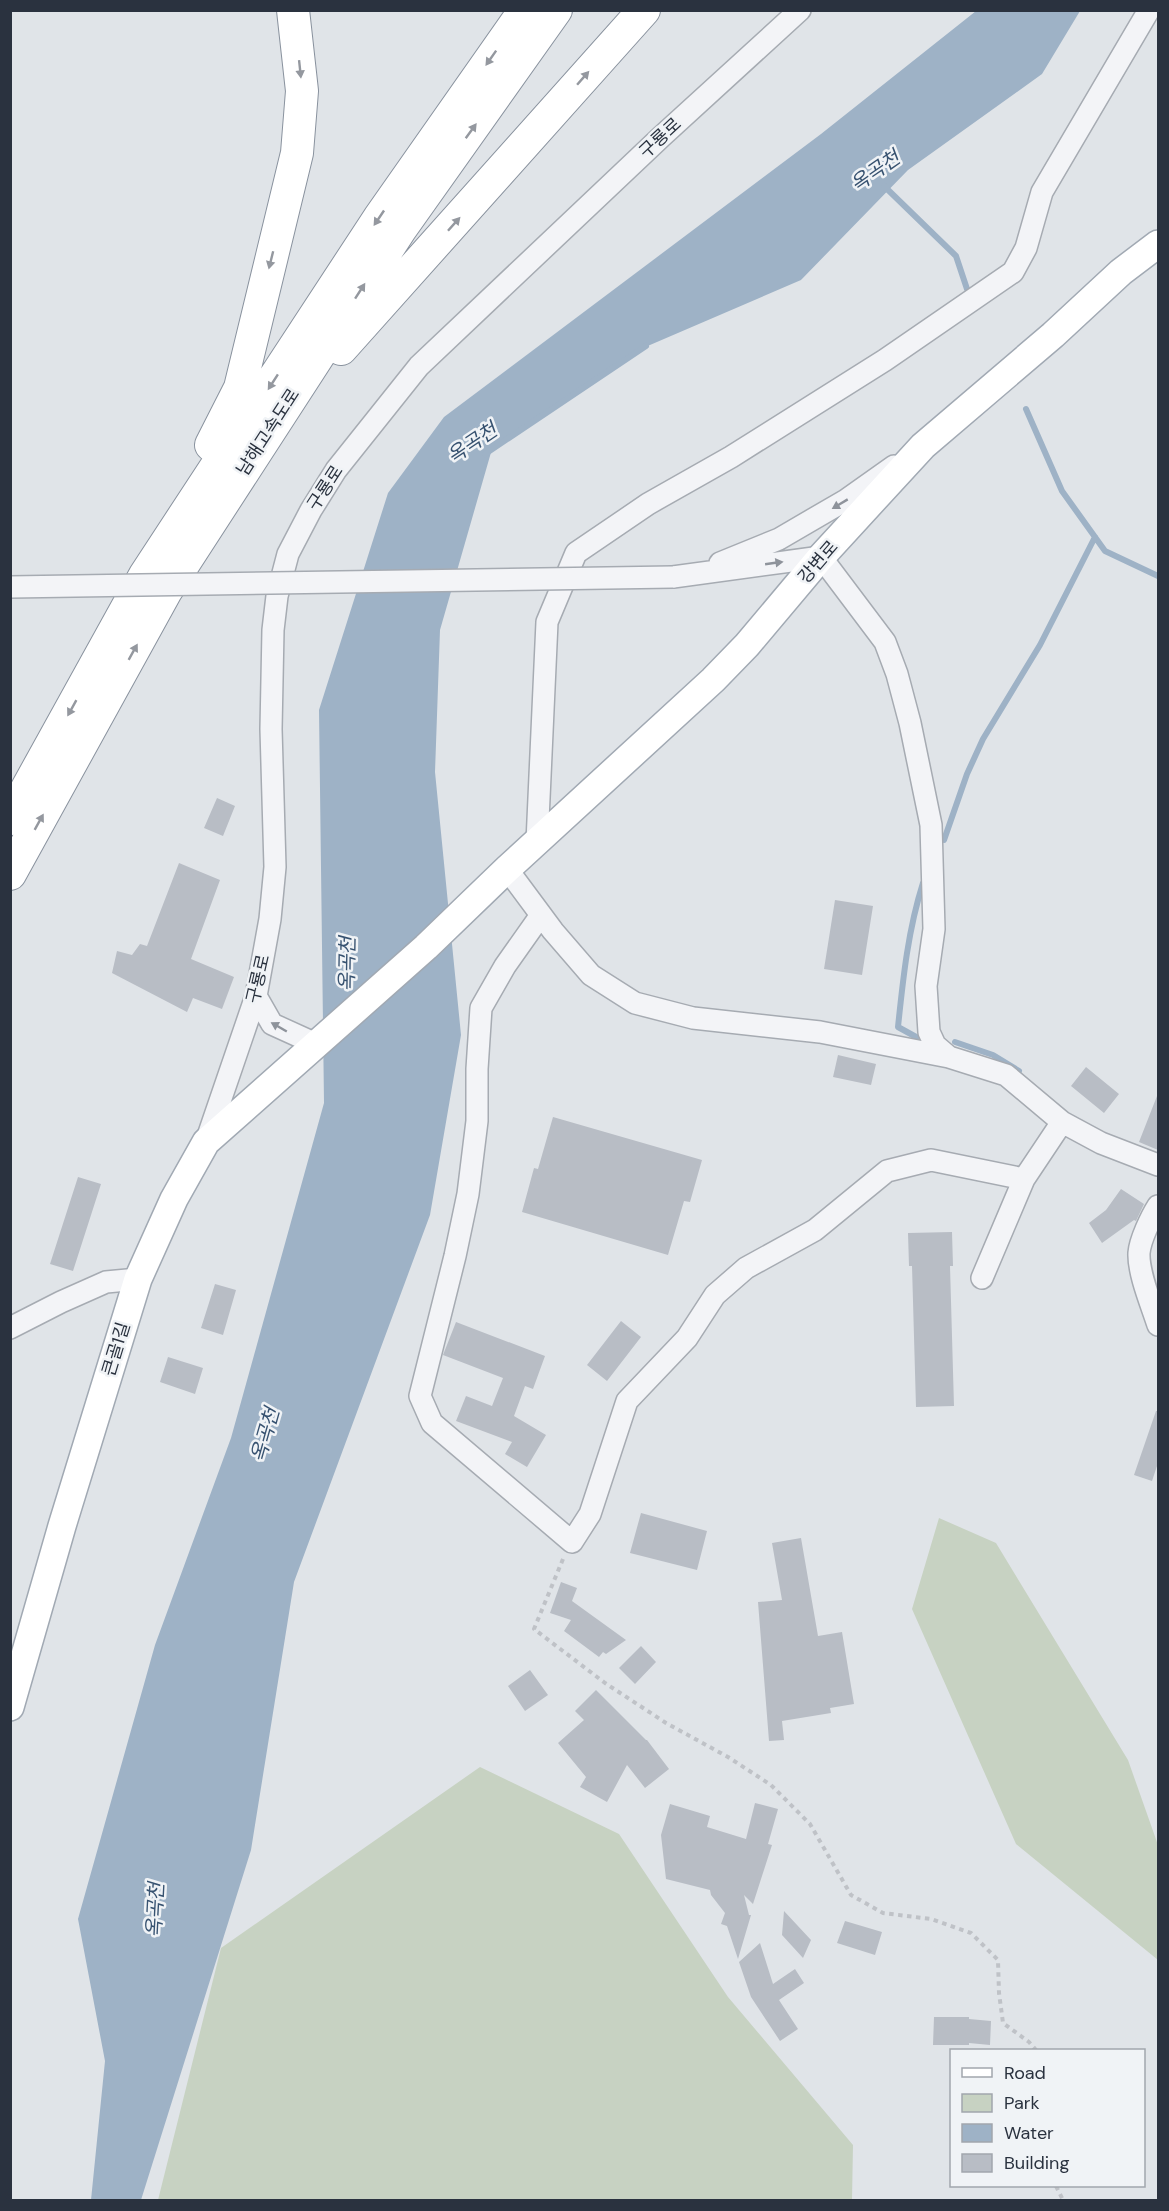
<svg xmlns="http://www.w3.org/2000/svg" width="1169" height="2211" viewBox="0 0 1169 2211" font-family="'DM Sans','Noto Sans KR',sans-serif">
	<rect width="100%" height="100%" fill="#e0e4e8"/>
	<path fill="#c7d2c2" d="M 939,1518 L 996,1543 L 1128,1760 L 1158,1845 L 1158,1960 L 1016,1844 L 912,1609 Z
		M 480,1767 L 619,1834 L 728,1997 L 853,2145 L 852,2200 L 158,2200 L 221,1948 Z"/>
	<path fill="#9eb2c6" d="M 976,11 L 1080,11 L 1042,74 L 908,170 L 801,280 L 643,348 L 492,449 L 440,630 L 435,772 L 461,1035 L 430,1215 L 294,1582 L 251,1850 L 141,2200 L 91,2200 L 105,2061 L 78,1919 L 155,1645 L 231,1438 L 324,1103 L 319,710 L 388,493 L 444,417 L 821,134 Z"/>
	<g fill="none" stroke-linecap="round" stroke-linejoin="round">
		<path stroke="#9eb2c6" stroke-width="6" d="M 884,186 L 956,256 L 967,289
			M 1026,409 L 1062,491 L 1105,551 L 1158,576
			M 485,454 L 646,346
			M 944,840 L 967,774 L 983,739 L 1040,645 L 1095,537
			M 918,1038 L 898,1027 C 903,979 908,930 923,883
			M 955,1042 L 993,1055 L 1019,1071"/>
	</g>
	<path fill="#b8bdc5" d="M 217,798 L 235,806 L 223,836 L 204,828 Z
		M 179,863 L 220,880 L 191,959 L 234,977 L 222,1009 L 193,998 L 187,1012 L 112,973 L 117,951 L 132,955 L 140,944 L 147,946 Z
		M 835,900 L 873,906 L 862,975 L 824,969 Z
		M 838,1055 L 876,1064 L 871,1085 L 833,1077 Z
		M 1086,1067 L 1119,1094 L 1104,1113 L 1071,1086 Z
		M 1157,1096 L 1158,1096 L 1158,1150 L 1139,1142 Z
		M 553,1117 L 702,1160 L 690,1202 L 684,1201 L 668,1255 L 522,1212 L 534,1168 L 538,1169 Z
		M 78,1177 L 101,1184 L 73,1271 L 50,1264 Z
		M 1121,1189 L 1144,1204 L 1136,1221 L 1134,1220 L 1102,1243 L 1089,1223 L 1106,1210 Z
		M 952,1232 L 953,1266 L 950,1266 L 954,1406 L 916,1407 L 912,1266 L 909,1266 L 908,1233 Z
		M 215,1284 L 236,1290 L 223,1335 L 201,1328 Z
		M 621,1321 L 641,1337 L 607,1381 L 587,1365 Z
		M 456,1322 L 545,1356 L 533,1389 L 525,1386 L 514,1416 L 546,1435 L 527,1467 L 505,1454 L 512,1442 L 456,1421 L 466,1396 L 492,1406 L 503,1378 L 443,1355 Z
		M 168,1357 L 203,1368 L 195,1394 L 160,1382 Z
		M 1156,1411 L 1158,1411 L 1158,1463 L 1152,1481 L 1134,1475 Z
		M 641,1513 L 707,1531 L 697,1570 L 630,1553 Z
		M 801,1538 L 818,1636 L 842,1632 L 854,1704 L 830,1708 L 831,1713 L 782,1721 L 784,1740 L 769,1741 L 758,1602 L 782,1600 L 772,1543 Z
		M 561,1582 L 577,1588 L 572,1601 L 626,1640 L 606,1654 L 603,1652 L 599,1657 L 564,1631 L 571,1620 L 550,1613 Z
		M 641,1646 L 656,1662 L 635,1684 L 619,1668 Z
		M 530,1670 L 548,1695 L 525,1711 L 508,1686 Z
		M 596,1690 L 646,1740 L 647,1740 L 669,1769 L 645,1788 L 627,1765 L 607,1802 L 580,1787 L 586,1777 L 558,1743 L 584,1720 L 575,1711 Z
		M 755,1803 L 778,1809 L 768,1844 L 772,1845 L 753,1904 L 744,1895 L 749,1915 L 751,1915 L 738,1959 L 727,1926 L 721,1924 L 725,1913 L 711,1895 L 710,1890 L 666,1879 L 661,1835 L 670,1804 L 710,1816 L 707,1827 L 746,1839 Z
		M 784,1911 L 811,1940 L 803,1958 L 782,1935 Z
		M 845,1921 L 882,1932 L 875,1955 L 837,1943 Z
		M 760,1943 L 773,1984 L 795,1969 L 804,1983 L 779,2000 L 798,2029 L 780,2041 L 751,1997 L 739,1962 Z
		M 934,2017 L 969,2017 L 969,2019 L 991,2021 L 990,2045 L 969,2043 L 969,2045 L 933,2045 Z"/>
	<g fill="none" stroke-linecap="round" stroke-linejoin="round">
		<defs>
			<path id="minor" d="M 720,563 L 779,539 L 846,500 L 894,466
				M 673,577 L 821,557 L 885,642 L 897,674 L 910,723 L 931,825 L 934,929 L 926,986 L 929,1032 L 935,1045 L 949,1057
				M 537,842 L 547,622 L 576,553 L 648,504 L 731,457 L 885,360 L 1013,272 L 1026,248 L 1042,192 L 1149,10
				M 507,869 L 553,931 L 591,975 L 635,1003 L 693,1018 L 820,1032 L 949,1057 L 1006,1075 L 1062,1122 L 1101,1143 L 1158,1165
				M 541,915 L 505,966 L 481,1008 L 477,1069 L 477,1121 L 468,1194 L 455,1256 L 420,1396 L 432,1423 L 572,1542 L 590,1514 L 627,1401 L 687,1338 L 715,1295 L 746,1268 L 815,1230 L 887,1171 L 931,1160 L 1024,1179 L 1062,1122
				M 256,996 L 272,1024 L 316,1044
				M 206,1142 L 256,996 L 270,919 L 275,867 L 271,729 L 273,630 L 277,596 L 288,554 L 311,510 L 336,470 L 419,366 L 661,137 L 800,10
				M 1158,1206 C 1151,1217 1140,1240 1139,1253 C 1138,1273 1152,1306 1158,1325
				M 982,1278 L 1024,1179
				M 10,1328 L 61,1302 L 106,1282 L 138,1279"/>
			<path id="major" d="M 10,1707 L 62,1526 L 138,1279 L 174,1199 L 206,1142 L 426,947 L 507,869 L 713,680 L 747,645 L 821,557 L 923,446 L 1053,335 L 1121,272 L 1158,244"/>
			<path id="highway" d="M 341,349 L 644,10
				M 211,445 L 240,388 L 297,153 L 302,91 L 293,10
				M 10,819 L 145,575 L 379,218 L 525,10
				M 10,874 L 166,591 L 400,230 L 556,10"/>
		</defs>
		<use href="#minor" stroke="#a6abb2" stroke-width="24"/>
		<use href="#major" stroke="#a1a9b3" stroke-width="30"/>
		<use href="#highway" stroke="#89929e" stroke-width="34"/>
		<path stroke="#bfc2c7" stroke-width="4" stroke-dasharray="4.5 4.5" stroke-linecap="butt" d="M 563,1559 L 534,1629 L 605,1683 L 666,1723 L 728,1757 L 771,1785 L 810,1824 L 851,1895 L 883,1913 L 931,1919 L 971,1933 L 998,1960 L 999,1993 L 1003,2023 L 1029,2042 L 1036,2050
			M 1056,2186 L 1063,2200"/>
		<use href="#minor" stroke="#f3f4f7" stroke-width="21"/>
		<use href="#major" stroke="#fff" stroke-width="27"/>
		<use href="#highway" stroke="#fff" stroke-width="32"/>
		<defs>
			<path id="minor-bridge" d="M 10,587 L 673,577"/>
		</defs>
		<use href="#minor-bridge" stroke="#a6abb2" stroke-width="24" stroke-linecap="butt"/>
		<use href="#minor-bridge" stroke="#f3f4f7" stroke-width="21"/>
	</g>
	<defs><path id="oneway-solid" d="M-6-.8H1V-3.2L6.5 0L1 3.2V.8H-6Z" transform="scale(1.5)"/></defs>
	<g fill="#94989f">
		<use href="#oneway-solid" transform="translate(491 58) rotate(125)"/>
		<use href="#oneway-solid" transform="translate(300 69) rotate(84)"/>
		<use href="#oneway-solid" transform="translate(583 78) rotate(-49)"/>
		<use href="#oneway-solid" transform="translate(471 131) rotate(-54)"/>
		<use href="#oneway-solid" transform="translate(379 218) rotate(124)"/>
		<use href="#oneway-solid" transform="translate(454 224) rotate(-48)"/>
		<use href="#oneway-solid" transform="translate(271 260) rotate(104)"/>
		<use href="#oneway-solid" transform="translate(360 291) rotate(-57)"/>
		<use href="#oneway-solid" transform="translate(273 382) rotate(123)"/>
		<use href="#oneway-solid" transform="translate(133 652) rotate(-61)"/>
		<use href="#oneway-solid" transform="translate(72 708) rotate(119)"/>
		<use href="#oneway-solid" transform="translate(39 822) rotate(-61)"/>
	</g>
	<g fill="#8e939b">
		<use href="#oneway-solid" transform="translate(840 504) rotate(149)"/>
		<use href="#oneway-solid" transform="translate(774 563) rotate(-8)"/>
		<use href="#oneway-solid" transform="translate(279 1027) rotate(-150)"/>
	</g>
	<g text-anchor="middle" stroke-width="5" stroke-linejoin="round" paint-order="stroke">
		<g font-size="18" fill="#2a323f" stroke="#f0f3f6">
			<text transform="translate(660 138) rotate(-43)" y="6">구룡로</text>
			<text transform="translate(268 432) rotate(-57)" y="6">남해고속도로</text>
			<text transform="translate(325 488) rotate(-57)" y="6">구룡로</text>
			<text transform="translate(818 562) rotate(-49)" y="6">강변로</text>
			<text transform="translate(258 979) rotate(-77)" y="6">구룡로</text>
			<text transform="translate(116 1349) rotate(-73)" y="6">큰골1길</text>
		</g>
		<g font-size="20" font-style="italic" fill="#375270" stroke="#f0f3f6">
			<text transform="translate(875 171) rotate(-35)" y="7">옥곡천</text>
			<text transform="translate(472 443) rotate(-34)" y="7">옥곡천</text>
			<text transform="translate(347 964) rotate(-89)" y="7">옥곡천</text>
			<text transform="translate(265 1435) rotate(-74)" y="7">옥곡천</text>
			<text transform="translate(155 1910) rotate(-87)" y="7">옥곡천</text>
		</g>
	</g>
	<rect width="1169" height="2211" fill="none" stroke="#2a323f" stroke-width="24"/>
	<rect x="950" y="2049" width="195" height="138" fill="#f0f3f6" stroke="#a1a6ad" stroke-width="1.5"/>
	<rect x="962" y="2068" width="30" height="9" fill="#ffffff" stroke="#a1a6ad" stroke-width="1.5"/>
	<text x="1004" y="2079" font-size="18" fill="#2a323f">Road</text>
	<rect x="962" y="2094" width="30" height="18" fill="#c7d2c2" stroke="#a1a6ad" stroke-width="1.5"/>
	<text x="1004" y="2109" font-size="18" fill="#2a323f">Park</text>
	<rect x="962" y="2124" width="30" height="18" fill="#9eb2c6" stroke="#a1a6ad" stroke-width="1.5"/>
	<text x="1004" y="2139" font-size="18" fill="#2a323f">Water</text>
	<rect x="962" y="2154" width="30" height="18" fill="#b8bdc5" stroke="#a1a6ad" stroke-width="1.5"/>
	<text x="1004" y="2169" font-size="18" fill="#2a323f">Building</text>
</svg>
